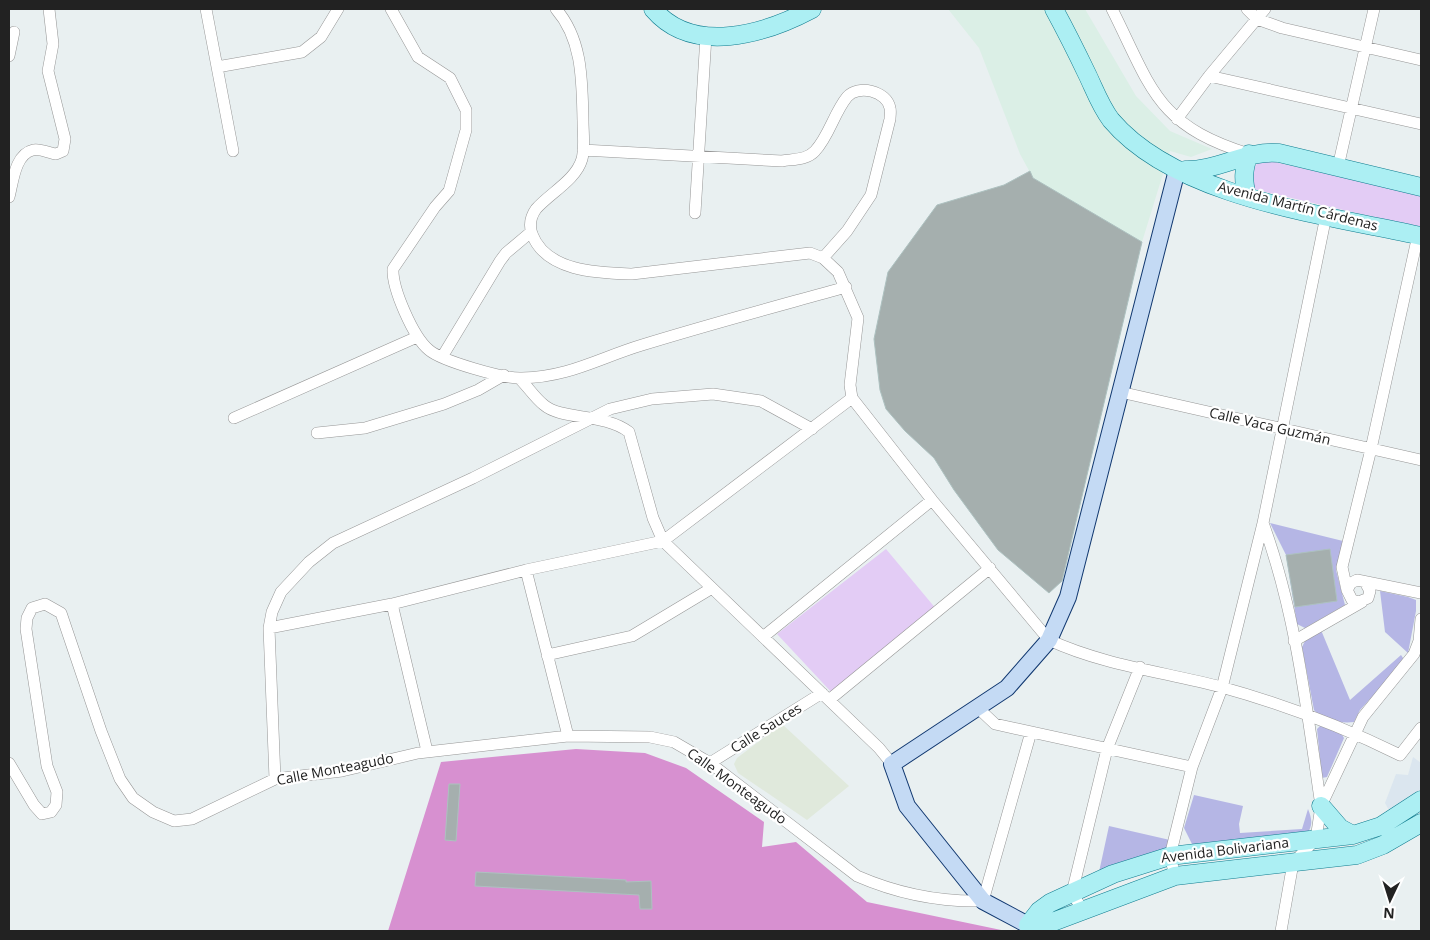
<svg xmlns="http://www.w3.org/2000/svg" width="1430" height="940" viewBox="0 0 1430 940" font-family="'Open Sans',sans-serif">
	<rect width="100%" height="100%" fill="#e9f0f1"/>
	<path fill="#dbefe6" d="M 948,9 L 1085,9 L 1136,96 L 1170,131 L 1212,149 L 1191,157 L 1170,151 L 1142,242 L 1033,178 L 1020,154 L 979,48 Z"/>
	<path fill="#e0e9dc" d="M 782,724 L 849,786 L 807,820 L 738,773 L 734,764 L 737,758 Z"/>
	<path fill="#dbe6ef" d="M 1413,757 L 1421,763 L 1421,791 L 1391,814 L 1385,803 L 1396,774 L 1408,775 Z"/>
	<path fill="#b5b6e5" d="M 1270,523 L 1343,541 L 1336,570 L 1345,605 L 1305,628 L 1297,624 L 1286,555 Z
		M 1380,591 L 1408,597 L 1416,600 L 1416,611 L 1408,653 L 1385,632 Z
		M 1321,630 L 1350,700 L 1401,655 L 1405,661 L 1360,710 L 1354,722 C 1342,724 1321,720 1314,710 L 1302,647 L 1305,641 Z
		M 1320,726 L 1341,733 L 1344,738 L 1327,777 L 1322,778 L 1317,729 Z
		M 1194,795 L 1243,806 L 1239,824 L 1240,833 L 1302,829 L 1308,809 C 1312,819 1313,825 1307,834 L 1198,846 L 1192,844 L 1184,828 Z
		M 1109,826 L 1170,840 L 1168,853 L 1099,872 Z"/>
	<path fill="#e3ccf5" d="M 1261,161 L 1270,161 L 1421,195 L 1421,228 L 1253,189 C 1252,177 1249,168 1261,161 Z
		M 886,549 L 937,610 L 835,696 L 777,634 Z"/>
	<path fill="#d790d0" d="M 576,749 L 645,753 L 686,768 L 764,822 L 762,847 L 796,842 L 867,902 L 1006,931 L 388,931 L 441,762 Z"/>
	<path fill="#a5afae" stroke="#adc1c0" d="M 1030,171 L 1033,178 L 1142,242 L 1062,581 L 1049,593 L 998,550 L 954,490 L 934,458 L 905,431 L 886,409 L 880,390 L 874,339 L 888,272 L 937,205 L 1004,185 Z
		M 1330,549 L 1337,601 L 1295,607 L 1286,555 Z
		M 449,784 L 460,784 L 456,841 L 445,840 Z
		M 476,872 L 626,880 L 626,882 L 651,881 L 652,909 L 640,909 L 639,895 L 475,886 Z"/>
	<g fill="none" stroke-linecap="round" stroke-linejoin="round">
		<defs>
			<path id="street" d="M 206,9 L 233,151
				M 391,9 L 418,57 L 450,78 L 466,110 L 466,130 L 449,191 L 435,207 L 393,269 C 392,288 413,337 429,350 C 442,361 504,379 522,378 C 569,377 599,358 642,345 C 710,324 778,306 846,287
				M 556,9 C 583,40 582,82 583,121 C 583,133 585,147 582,159 C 576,180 550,193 536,209 C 531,216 529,225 532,234 C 546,272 599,273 632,274 L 810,253 L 823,258 L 838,272 L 858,318 L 850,385 L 852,398 L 932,500 L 1049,640 C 1103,665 1164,672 1221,687 C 1283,704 1343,727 1400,755 L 1421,728
				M 1112,9 C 1152,89 1156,125 1249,154
				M 1247,9 L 1257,19 L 1282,28 L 1421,60
				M 9,56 L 14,32
				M 217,67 L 302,52 L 321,37 L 338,9
				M 1209,76 L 1421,124
				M 1177,119 L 1209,76 L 1265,9
				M 583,150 L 782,161 C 793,159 807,160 815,151 C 829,136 834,113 847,97 C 858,84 887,91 890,108 C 891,111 890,116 890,119 L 871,195 L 847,231 L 823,258
				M 1338,167 L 1374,9
				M 9,197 C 13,182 15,154 33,150 C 39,148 49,153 56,154 L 63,151 L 65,139 L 48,71 L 53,44 L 49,9
				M 695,213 L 706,36
				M 442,357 L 500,261 L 506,253 L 531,232
				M 520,379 C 528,387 535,398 544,405 C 561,420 604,413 629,432 L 653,518 L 663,541 L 879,748 L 892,764
				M 1120,392 L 1421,460
				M 234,418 L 417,337
				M 317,433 L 365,428 L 444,404 L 478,390 L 504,375
				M 1263,523 C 1296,613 1307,711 1321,806
				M 526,570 L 568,736
				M 1365,582 L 1370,591 L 1368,598 L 1359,602 L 1352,600 L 1347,590 L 1351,583 L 1357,580 L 1421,593
				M 1347,590 L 1342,567 L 1371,449 L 1418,235
				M 392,604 L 427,751
				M 269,628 L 272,612 L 281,592 L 309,562 L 333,543 L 473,478 L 610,409 L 652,399 L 713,394 L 761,401 L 812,429
				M 763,637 L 932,500
				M 1294,641 L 1362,602
				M 547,655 L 632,636 L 712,588
				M 829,700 L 990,568
				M 978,708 L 995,724 L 1192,767
				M 9,763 L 34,805 L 42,814 L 51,812 L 56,805 L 57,792 L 47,766 L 26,629 L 27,618 L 32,608 L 45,604 L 61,613 L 101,731 L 120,779 L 133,798 L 153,812 L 174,821 L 192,819 L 275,779 L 342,771 L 418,753 L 568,736 L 650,737 L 674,742 L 710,763 L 857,876 C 896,893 940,902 983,901 L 1031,732
				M 710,763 L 822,693
				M 275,779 L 269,628 L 392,604 L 526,570 L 663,541 L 852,398
				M 1175,876 L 1170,856 L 1192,767 L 1222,688 L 1263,523 L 1326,216
				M 1082,909 L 1072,893 L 1107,749 L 1140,667
				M 1281,931 L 1293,863 L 1316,839 L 1321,806 L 1363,717 L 1414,654 L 1419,641 L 1421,619"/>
			<path id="secondary" d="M 1028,925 L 983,901 L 907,806 L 892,764 L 1007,688 L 1049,640 L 1068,597 L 1177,170"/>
			<path id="primary" d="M 653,9 C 693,56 765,34 812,9
				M 1054,9 C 1066,31 1077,53 1088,76 C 1095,91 1101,107 1111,120 C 1177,198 1326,215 1421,236
				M 1185,170 C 1218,171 1246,150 1279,153 L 1421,187
				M 1247,196 C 1243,180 1243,170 1249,154
				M 1321,806 L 1340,828 L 1353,835
				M 1028,925 L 1039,911 L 1050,903 L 1113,874 L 1170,856 L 1353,835 L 1381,826 L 1421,800
				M 1028,925 L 1050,923 L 1175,876 L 1357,855 L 1383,845 L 1421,823"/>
		</defs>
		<use href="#street" stroke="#969696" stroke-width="12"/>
		<use href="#secondary" stroke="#113870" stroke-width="18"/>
		<use href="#primary" stroke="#107c8f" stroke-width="19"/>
		<use href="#street" stroke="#fff" stroke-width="11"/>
		<use href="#secondary" stroke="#c4daf4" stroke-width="16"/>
		<use href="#primary" stroke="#aceff3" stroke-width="18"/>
	</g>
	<g text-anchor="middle" stroke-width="4.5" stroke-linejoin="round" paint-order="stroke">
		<g font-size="14" fill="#222" stroke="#fff">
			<text transform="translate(1298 206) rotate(14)" y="5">Avenida Martín Cárdenas</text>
			<text transform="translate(1270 426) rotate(13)" y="5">Calle Vaca Guzmán</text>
			<text transform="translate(766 728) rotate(-32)" y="5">Calle Sauces</text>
			<text transform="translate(335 769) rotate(-11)" y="5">Calle Monteagudo</text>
			<text transform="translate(737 786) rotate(36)" y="5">Calle Monteagudo</text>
			<text transform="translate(1225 850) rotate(-7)" y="5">Avenida Bolivariana</text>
		</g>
	</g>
	<rect width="1430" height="940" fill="none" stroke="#222222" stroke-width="20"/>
	<g transform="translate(1390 900) rotate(184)" stroke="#ffffff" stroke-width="4" paint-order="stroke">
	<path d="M0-4L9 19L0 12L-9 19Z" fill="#222222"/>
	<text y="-8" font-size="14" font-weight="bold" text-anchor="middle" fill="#222222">N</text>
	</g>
</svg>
